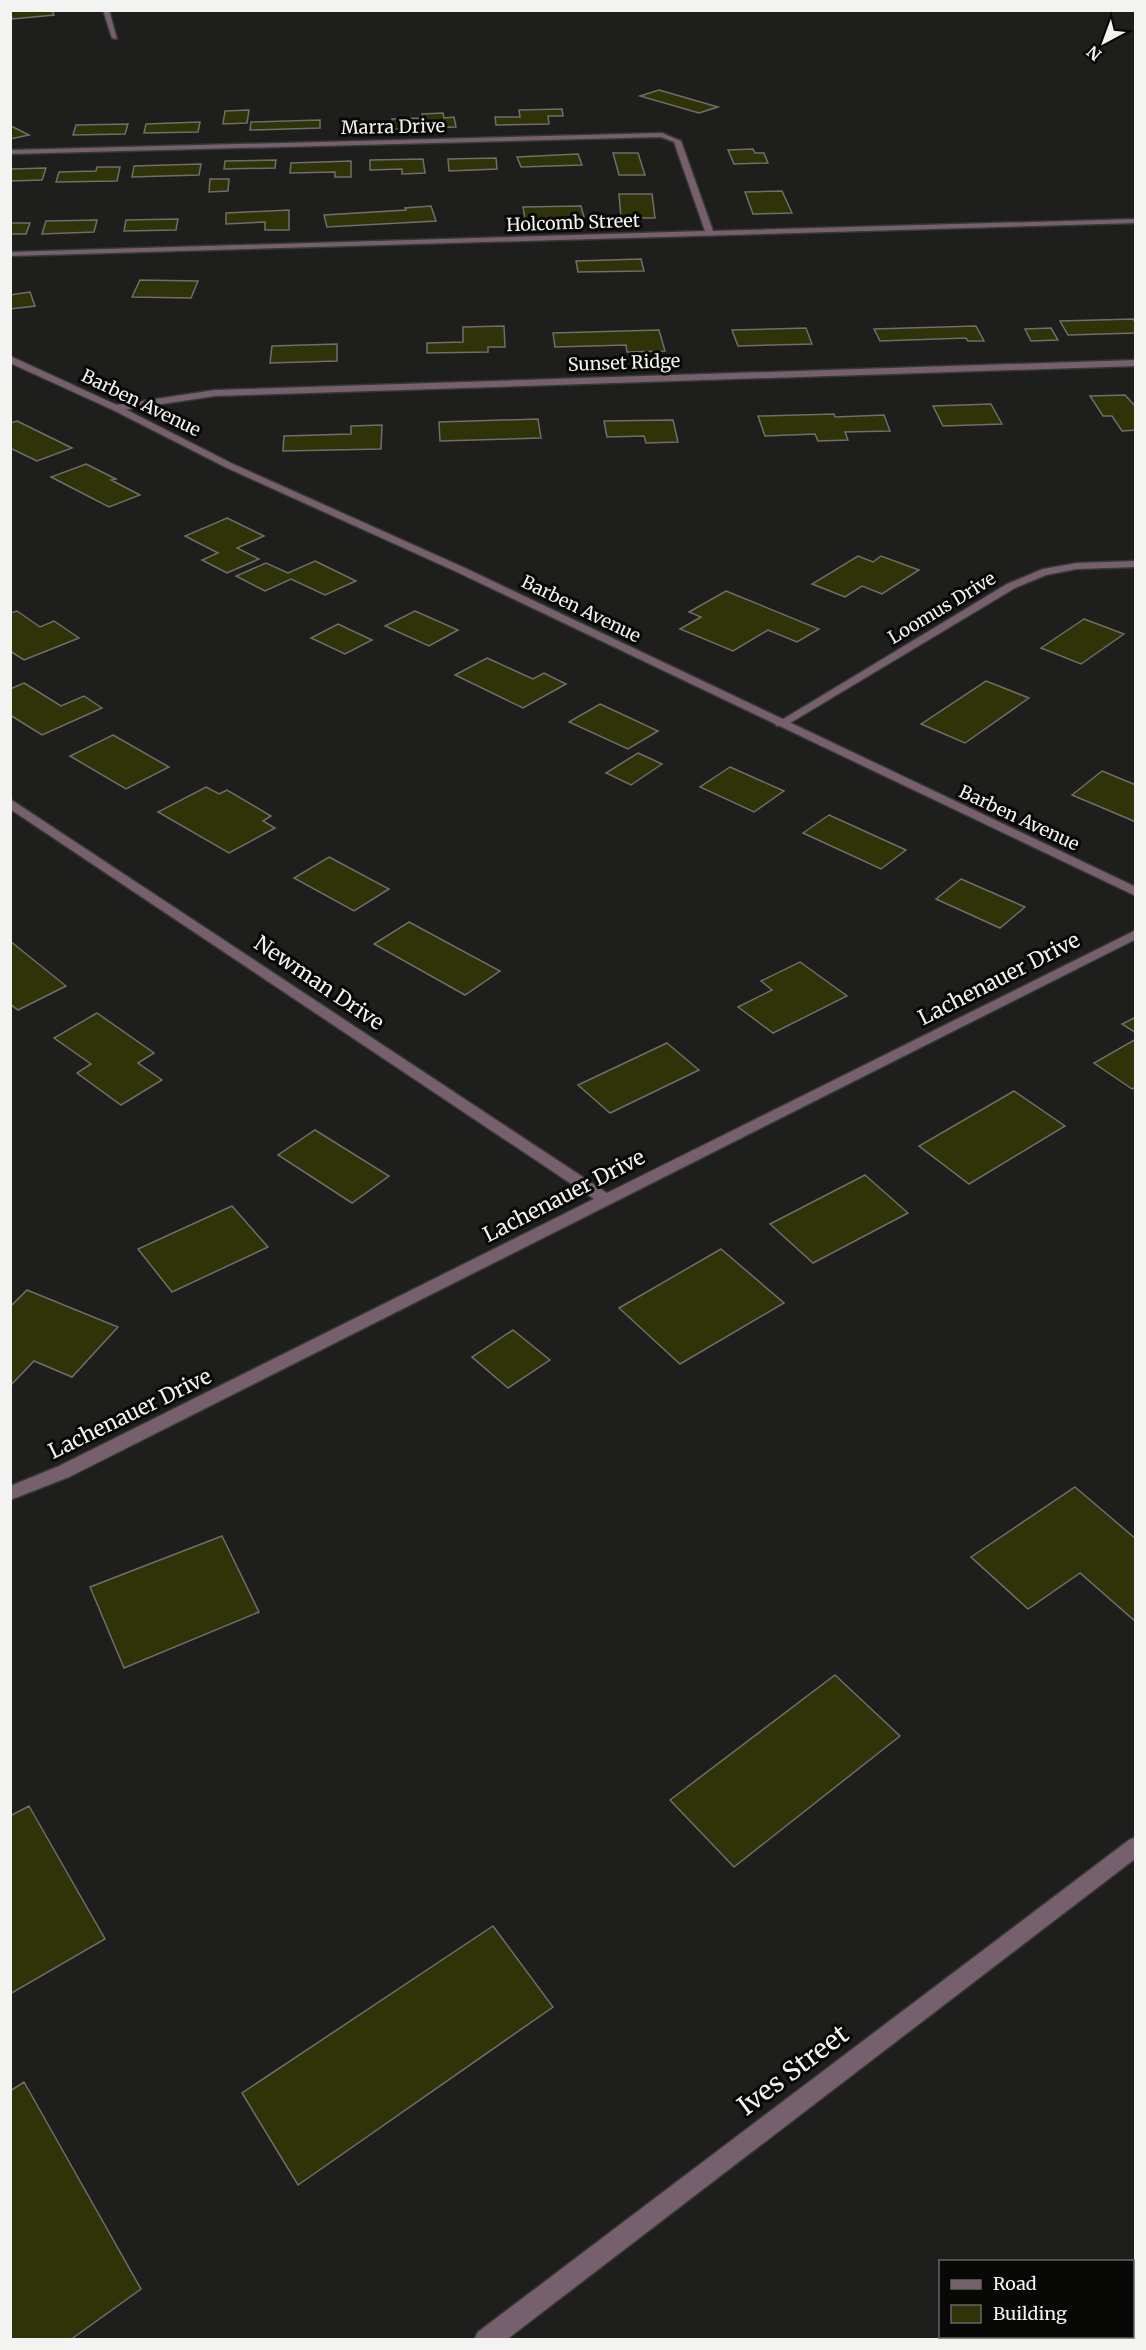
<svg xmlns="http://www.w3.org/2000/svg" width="1146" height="2350" viewBox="0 0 1146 2350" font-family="Merriweather,serif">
	<rect width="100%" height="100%" fill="#1e1e1c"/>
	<path fill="#303307" stroke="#6e6e6b" stroke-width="1.5" d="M 10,10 L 52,10 L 54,15 L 12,19 Z
		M 659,90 L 718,107 L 699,113 L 640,96 Z
		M 562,109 L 563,116 L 548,116 L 549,124 L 496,125 L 495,117 L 520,117 L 519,110 Z
		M 249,110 L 247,123 L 223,124 L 225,111 Z
		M 443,113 L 444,118 L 454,117 L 456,127 L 393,129 L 392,119 L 423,118 L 422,114 Z
		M 320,120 L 320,128 L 250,130 L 251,122 Z
		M 200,122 L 198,132 L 144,133 L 146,124 Z
		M 128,124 L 125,134 L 73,135 L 76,125 Z
		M 10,126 L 11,126 L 29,135 L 10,139 Z
		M 753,149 L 755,153 L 764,153 L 768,163 L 734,164 L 728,150 Z
		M 613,153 L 638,153 L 645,175 L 619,175 Z
		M 578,154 L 582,165 L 521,167 L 517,157 Z
		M 496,158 L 497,169 L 449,171 L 448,159 Z
		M 423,159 L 425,173 L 402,174 L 402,169 L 370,170 L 370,160 Z
		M 276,160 L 275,168 L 224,169 L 225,161 Z
		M 351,161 L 351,177 L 335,177 L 335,172 L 290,173 L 291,163 Z
		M 201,164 L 199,175 L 132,177 L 134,166 Z
		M 97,167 L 120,167 L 117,181 L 56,182 L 59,172 L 96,171 Z
		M 46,168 L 42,180 L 10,181 L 10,169 Z
		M 210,179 L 229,179 L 228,191 L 209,192 Z
		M 782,191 L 792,213 L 753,214 L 745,192 Z
		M 619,194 L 652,194 L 655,218 L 621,218 Z
		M 431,206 L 436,221 L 327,227 L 324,215 L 406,210 L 405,208 Z
		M 581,206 L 584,217 L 525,219 L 523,207 Z
		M 289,210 L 289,230 L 265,230 L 265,222 L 226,224 L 226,213 Z
		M 178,219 L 176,230 L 124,231 L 126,220 Z
		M 97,220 L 94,232 L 42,234 L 46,221 Z
		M 10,223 L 30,223 L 26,234 L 10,234 Z
		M 641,259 L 644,271 L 578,272 L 576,261 Z
		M 140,280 L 198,281 L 191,298 L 132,297 Z
		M 30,292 L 35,306 L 10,309 L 10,295 Z
		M 1133,319 L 1136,323 L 1136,333 L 1068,335 L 1060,321 Z
		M 504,326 L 505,347 L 488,347 L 488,352 L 427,353 L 427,343 L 463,342 L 463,327 Z
		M 976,326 L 984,341 L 968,341 L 966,338 L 880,341 L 874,329 Z
		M 806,328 L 812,344 L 738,346 L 732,330 Z
		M 1051,328 L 1058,340 L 1031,341 L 1025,329 Z
		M 659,330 L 665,351 L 627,352 L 626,345 L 555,347 L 553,333 Z
		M 337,344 L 337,361 L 270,363 L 272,346 Z
		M 1125,395 L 1136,407 L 1136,430 L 1122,431 L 1112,416 L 1103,416 L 1090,396 Z
		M 991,404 L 1002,424 L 943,426 L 933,406 Z
		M 834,414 L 835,417 L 884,415 L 890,431 L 845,432 L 848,440 L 818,441 L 815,434 L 765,436 L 758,416 Z
		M 538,419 L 541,438 L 440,441 L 439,422 Z
		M 673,420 L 678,442 L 646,443 L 644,436 L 607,437 L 604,421 Z
		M 17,421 L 72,448 L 37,461 L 10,448 L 10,423 Z
		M 382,425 L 381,449 L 283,451 L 284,436 L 351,434 L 351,426 Z
		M 86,464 L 116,479 L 111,480 L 140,495 L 109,507 L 51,477 Z
		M 227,518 L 264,536 L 237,548 L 259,559 L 227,573 L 202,560 L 218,553 L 185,536 Z
		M 858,556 L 873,562 L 881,556 L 919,570 L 882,594 L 862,586 L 845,597 L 812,584 Z
		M 315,561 L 356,581 L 325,595 L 291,579 L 265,591 L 236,576 L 266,563 L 288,573 Z
		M 726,591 L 819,629 L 797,642 L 768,630 L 733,651 L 680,629 L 701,617 L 689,612 Z
		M 17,611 L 40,627 L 54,621 L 79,638 L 24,660 L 10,651 L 10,613 Z
		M 415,611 L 458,630 L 429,646 L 385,626 Z
		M 1084,619 L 1124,634 L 1081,664 L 1041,648 Z
		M 338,624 L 372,640 L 345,654 L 311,638 Z
		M 487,658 L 533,679 L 544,673 L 566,684 L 523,708 L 455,675 Z
		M 986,681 L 1029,698 L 965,743 L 921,724 Z
		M 24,683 L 61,706 L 84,696 L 102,708 L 42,735 L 10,715 L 10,689 Z
		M 600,704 L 658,731 L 628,749 L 569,722 Z
		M 113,735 L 169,767 L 126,789 L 70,756 Z
		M 638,753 L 662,764 L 631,785 L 606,773 Z
		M 730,767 L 784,791 L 754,812 L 700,787 Z
		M 1102,771 L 1136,785 L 1136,822 L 1072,795 Z
		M 206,787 L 219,794 L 227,790 L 271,816 L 263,821 L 275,828 L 229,853 L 158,812 Z
		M 829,815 L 906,850 L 881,869 L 803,833 Z
		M 329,857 L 389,889 L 354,911 L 294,878 Z
		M 961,879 L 1025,907 L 1000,928 L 936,899 Z
		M 409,922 L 500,971 L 465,995 L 374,944 Z
		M 10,941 L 66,986 L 18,1010 L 10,1004 Z
		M 800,962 L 847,996 L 773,1033 L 738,1007 L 772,990 L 761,981 Z
		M 97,1013 L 154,1053 L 138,1063 L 162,1080 L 121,1105 L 77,1073 L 91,1064 L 54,1038 Z
		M 1136,1017 L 1136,1033 L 1122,1024 Z
		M 1136,1039 L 1136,1087 L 1132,1089 L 1094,1063 Z
		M 667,1043 L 699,1070 L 610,1113 L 578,1085 Z
		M 1014,1091 L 1065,1126 L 969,1184 L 919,1146 Z
		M 315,1130 L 389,1176 L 352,1203 L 278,1155 Z
		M 865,1175 L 908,1213 L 813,1263 L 770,1224 Z
		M 232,1206 L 268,1247 L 172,1292 L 138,1249 Z
		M 721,1249 L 784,1303 L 680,1364 L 619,1308 Z
		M 27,1290 L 118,1327 L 72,1377 L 34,1361 L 10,1386 L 10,1307 Z
		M 513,1330 L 550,1360 L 508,1388 L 472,1357 Z
		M 1075,1487 L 1136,1539 L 1135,1621 L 1080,1573 L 1028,1609 L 971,1557 Z
		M 222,1536 L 259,1612 L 124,1668 L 90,1587 Z
		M 835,1675 L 900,1736 L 734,1867 L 670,1800 Z
		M 29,1806 L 105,1939 L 10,1994 L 10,1816 Z
		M 493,1926 L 553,2007 L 298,2185 L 242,2093 Z
		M 24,2082 L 141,2289 L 70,2340 L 10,2340 L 10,2091 Z"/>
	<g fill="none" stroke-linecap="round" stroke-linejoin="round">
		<defs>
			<path id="minor" d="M 103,10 L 109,10 L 117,39 L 112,38 Z
				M 662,133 L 681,141 L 713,231 L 1136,219 L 1136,223 L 10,256 L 10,252 L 705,231 L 674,142 L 661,137 L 10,154 L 10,150 Z
				M 1136,360 L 1136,366 L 215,396 L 116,411 L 111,408 L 116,405 L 215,390 Z
				M 1136,561 L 1136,567 L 1077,569 L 1046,575 L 1015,588 L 785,726 L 777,726 L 775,724 L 1007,584 L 1043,569 L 1077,563 Z
				M 10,799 L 607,1193 L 1136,930 L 1136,939 L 69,1477 L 10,1500 L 10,1486 L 57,1467 L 594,1199 L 10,809 Z"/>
			<path id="tertiary" d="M 10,356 L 119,406 L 233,464 L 465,568 L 1136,887 L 1136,896 L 457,572 L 227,468 L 113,410 L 10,363 Z
				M 1136,1837 L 1136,1858 L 506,2340 L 474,2340 L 478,2332 L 1129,1840 Z"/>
		</defs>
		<use href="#minor" stroke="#383836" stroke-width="3"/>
		<use href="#tertiary" stroke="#383836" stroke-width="3"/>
		<use href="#minor" fill="#77606e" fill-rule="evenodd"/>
		<use href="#tertiary" fill="#77606e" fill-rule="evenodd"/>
	</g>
	<g text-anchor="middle" stroke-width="6" stroke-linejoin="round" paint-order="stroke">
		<g font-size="18" fill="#f3f3f2" stroke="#080807">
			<text transform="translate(393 127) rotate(-1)" y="6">Marra Drive</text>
			<text transform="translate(573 223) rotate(-2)" y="6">Holcomb Street</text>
			<text transform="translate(624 363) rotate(-2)" y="6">Sunset Ridge</text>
			<text transform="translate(141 403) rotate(26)" y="6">Barben Avenue</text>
			<text transform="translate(942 608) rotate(-31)" y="6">Loomus Drive</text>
			<text transform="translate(581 609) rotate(26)" y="6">Barben Avenue</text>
			<text transform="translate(1019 818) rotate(25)" y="6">Barben Avenue</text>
		</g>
		<g font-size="21" fill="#f3f3f2" stroke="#080807">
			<text transform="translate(999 979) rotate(-27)" y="7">Lachenauer Drive</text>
			<text transform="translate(319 983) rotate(34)" y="7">Newman Drive</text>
			<text transform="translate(564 1196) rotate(-27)" y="7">Lachenauer Drive</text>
			<text transform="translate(130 1414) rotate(-26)" y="7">Lachenauer Drive</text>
		</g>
		<g font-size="26" fill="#f3f3f2" stroke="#080807">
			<text transform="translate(793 2070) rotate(-37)" y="9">Ives Street</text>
		</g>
	</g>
	<rect width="1146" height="2350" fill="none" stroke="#f3f3f2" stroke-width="24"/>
	<rect x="939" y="2260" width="195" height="78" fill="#080807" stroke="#666665" stroke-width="1.5"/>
	<rect x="951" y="2280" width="30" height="9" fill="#77606e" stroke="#666665" stroke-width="1.5"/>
	<text x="993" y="2290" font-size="18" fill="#f3f3f2">Road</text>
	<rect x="951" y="2305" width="30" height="18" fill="#303307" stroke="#666665" stroke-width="1.5"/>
	<text x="993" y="2320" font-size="18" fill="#f3f3f2">Building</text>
	<g transform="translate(1104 42) rotate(221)" stroke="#080807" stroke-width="4.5" paint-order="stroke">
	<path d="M0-4.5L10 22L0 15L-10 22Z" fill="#f3f3f2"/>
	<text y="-9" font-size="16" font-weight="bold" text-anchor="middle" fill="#f3f3f2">N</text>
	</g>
</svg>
